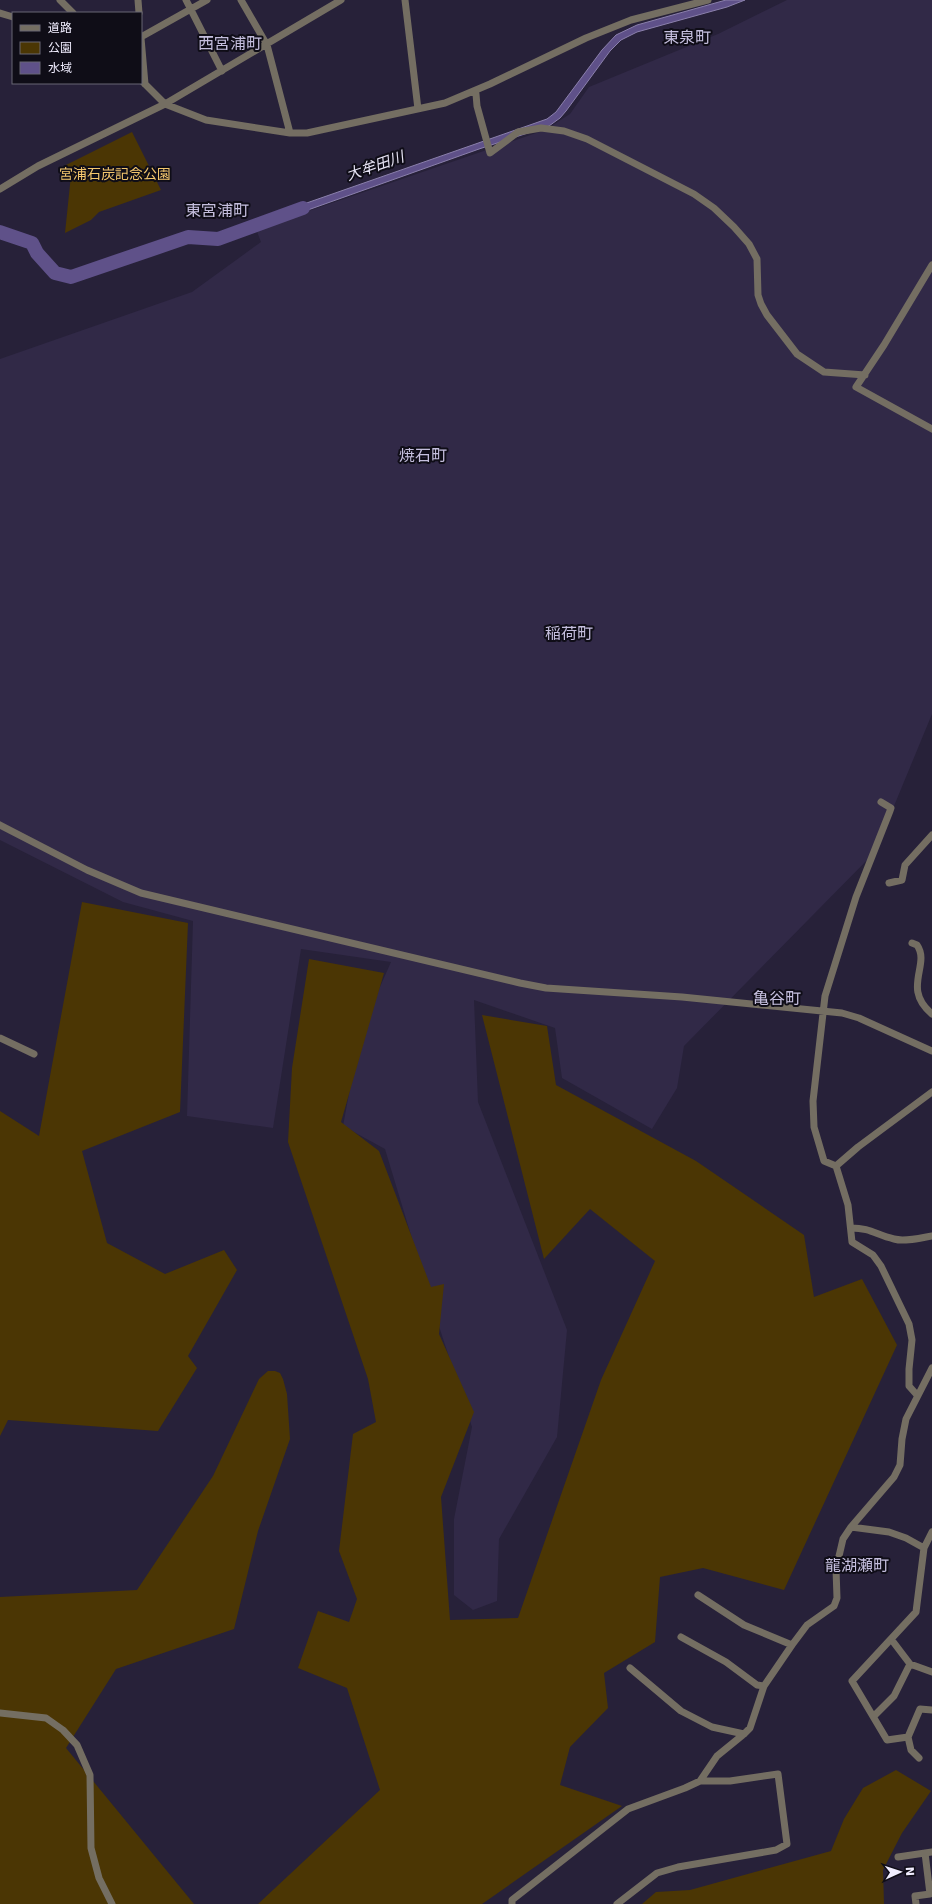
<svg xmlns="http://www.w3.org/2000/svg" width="932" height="1904" viewBox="0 0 932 1904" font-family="'DejaVu Sans','Noto Sans JP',sans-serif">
	<rect width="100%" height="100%" fill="#272139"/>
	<path fill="#312947" d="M 787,0 L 932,0 L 932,714 L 875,852 L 684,1046 L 677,1088 L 652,1129 L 562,1078 L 555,1028 L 474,1000 L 478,1102 L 567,1330 L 557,1437 L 499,1539 L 497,1601 L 473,1610 L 454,1595 L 454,1519 L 472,1427 L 433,1308 L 385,1149 L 343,1126 L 361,1030 L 391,962 L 301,949 L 273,1128 L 187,1116 L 193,921 L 123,902 L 0,840 L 0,359 L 192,292 L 261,242 L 256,229 L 545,130 L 570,114 L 589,87 L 718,34 Z"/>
	<path fill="#4b3604" d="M 132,132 L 161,190 L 99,212 L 91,220 L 65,233 L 71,175 L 66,165 Z
		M 82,902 L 188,923 L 180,1112 L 82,1151 L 107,1243 L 165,1274 L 224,1250 L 237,1270 L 188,1356 L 197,1368 L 158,1431 L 8,1420 L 0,1436 L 0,1111 L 39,1136 Z
		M 309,959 L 384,973 L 341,1122 L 379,1151 L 431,1287 L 444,1284 L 439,1334 L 474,1412 L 441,1497 L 450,1620 L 518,1618 L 601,1380 L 655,1261 L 590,1209 L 544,1259 L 482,1015 L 547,1026 L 556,1085 L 696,1161 L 804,1235 L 814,1297 L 862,1279 L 897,1345 L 784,1590 L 703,1568 L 660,1577 L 655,1642 L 604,1673 L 608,1708 L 570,1747 L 560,1785 L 622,1806 L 482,1904 L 258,1904 L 380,1790 L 347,1688 L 298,1668 L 318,1611 L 349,1622 L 357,1599 L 339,1551 L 353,1434 L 376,1422 L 368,1379 L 288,1142 L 292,1068 Z
		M 268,1371 L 275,1371 L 280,1373 L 283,1379 L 287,1394 L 290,1439 L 258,1531 L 234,1629 L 116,1669 L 66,1748 L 194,1904 L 0,1904 L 0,1597 L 137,1590 L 213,1476 L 259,1379 Z
		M 896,1770 L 931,1791 L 902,1833 L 883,1870 L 884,1904 L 642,1904 L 656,1892 L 690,1890 L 831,1851 L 844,1819 L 863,1788 Z"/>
	<path fill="#5f5189" stroke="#8b80ac" d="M 726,0 L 745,0 L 727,7 L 637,32 L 621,40 L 610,51 L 566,111 L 560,118 L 549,126 L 479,149 L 291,216 L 278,213 L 547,119 L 556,112 L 602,50 L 616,35 L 637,25 Z"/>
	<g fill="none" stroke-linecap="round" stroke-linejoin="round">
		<path stroke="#5f5189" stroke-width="14" d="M 0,232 L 32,243 L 37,253 L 55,273 L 71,277 L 188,237 L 218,239 L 303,208"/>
		<path stroke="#746e62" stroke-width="7" d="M 60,0 L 73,13
			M 138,0 L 139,13
			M 186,0 L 222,71
			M 241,0 L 267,45 L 290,133
			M 405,0 L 418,109
			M 0,13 L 13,17
			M 141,37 L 207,0
			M 141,38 L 145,84
			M 141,80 L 165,104 L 206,120 L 290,133 L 307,133 L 445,103 L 490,84 L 586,38 L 631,20 L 708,0
			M 476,94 L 477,106 L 490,153 L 518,132 L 541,128 L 564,131 L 587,139 L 694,194 L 714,208 L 734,227 L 749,244 L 757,259 L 758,295 L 761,304 L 767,315 L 797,354 L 824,372 L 865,375
			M 0,189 L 38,166 L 165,104 L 341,0
			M 932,265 L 884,345 L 856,387 L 932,429
			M 881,802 L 891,808 L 890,811 L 856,897 L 825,996 L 813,1101 L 814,1127 L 824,1161 L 836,1166 L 848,1205 L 852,1242 L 873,1255 L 881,1266 L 909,1324 L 912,1340 L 909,1369 L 909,1386 L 917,1395
			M 0,825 L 87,870 L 141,893 L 520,983 L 546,988 L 682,997 L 842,1013 L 859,1018 L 932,1051
			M 889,883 L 902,880 L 905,865 L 932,835
			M 912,943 L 917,945 C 931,965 901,988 932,1014
			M 0,1038 L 34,1054
			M 836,1166 L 858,1147 L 932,1092
			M 851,1228 C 871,1228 876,1235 894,1239 C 905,1242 920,1238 932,1236
			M 851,1527 L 889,1532 L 906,1538 L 924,1548
			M 698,1595 L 744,1625 L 792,1645
			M 681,1637 L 726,1662 L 757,1685 L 764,1686
			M 891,1639 L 910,1664 L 932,1672
			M 630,1668 L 681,1711 L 712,1727 L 744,1734
			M 0,1713 L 46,1718 L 63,1730 L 77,1745 L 90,1775 L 91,1848 L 99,1878 L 112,1904
			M 874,1716 L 894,1696 L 910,1664
			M 908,1737 L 920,1709 L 932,1710
			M 919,1758 L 911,1750 L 908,1737 L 887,1740 L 852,1681 L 916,1612 L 924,1548 L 932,1532
			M 700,1781 L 717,1756 L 744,1734 L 750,1728 L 764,1686 L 792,1645 L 807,1625 L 834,1606 L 837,1598 L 836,1569 L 843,1539 L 851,1527 L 894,1477 L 900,1465 L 902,1439 L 906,1419 L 932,1368
			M 898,1857 L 932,1852
			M 512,1904 L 512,1900 L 628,1809 L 685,1788 L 700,1781 L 730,1781 L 778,1774 L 787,1844 L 776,1850 L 678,1867 L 657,1873 L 617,1904
			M 916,1904 L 915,1896 L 930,1894 L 925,1853"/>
	</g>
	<g text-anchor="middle" stroke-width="4" stroke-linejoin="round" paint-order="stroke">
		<g font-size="14" fill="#f4c76d" stroke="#0f0d17">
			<text x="115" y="179">宮浦石炭記念公園</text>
		</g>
		<g font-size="15" font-style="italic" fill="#e5e2f3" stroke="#0f0d17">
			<text transform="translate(375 166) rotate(-19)" y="5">大牟田川</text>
		</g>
		<g font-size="16" fill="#c5bfde" stroke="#0f0d17">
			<text x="687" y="43">東泉町</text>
			<text x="230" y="49">西宮浦町</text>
			<text x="217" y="216">東宮浦町</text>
			<text x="423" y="461">焼石町</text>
			<text x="569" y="639">稲荷町</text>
			<text x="777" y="1004">亀谷町</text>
			<text x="857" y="1571">龍湖瀬町</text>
		</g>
	</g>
	<rect x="12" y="12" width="130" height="72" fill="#0f0d17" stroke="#696774"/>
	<rect x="20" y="25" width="20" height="6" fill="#746e62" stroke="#696774"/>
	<text x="48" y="32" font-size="12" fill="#f1eeff">道路</text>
	<rect x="20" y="42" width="20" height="12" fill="#4b3604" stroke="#696774"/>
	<text x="48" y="52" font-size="12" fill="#f1eeff">公園</text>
	<rect x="20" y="62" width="20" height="12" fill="#5f5189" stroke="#696774"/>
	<text x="48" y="72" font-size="12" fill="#f1eeff">水域</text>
	<g transform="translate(900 1872) rotate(87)" stroke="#0f0d17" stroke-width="3" paint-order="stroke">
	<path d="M0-3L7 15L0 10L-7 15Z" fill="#f1eeff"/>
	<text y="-6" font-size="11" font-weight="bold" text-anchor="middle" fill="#f1eeff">N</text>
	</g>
</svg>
